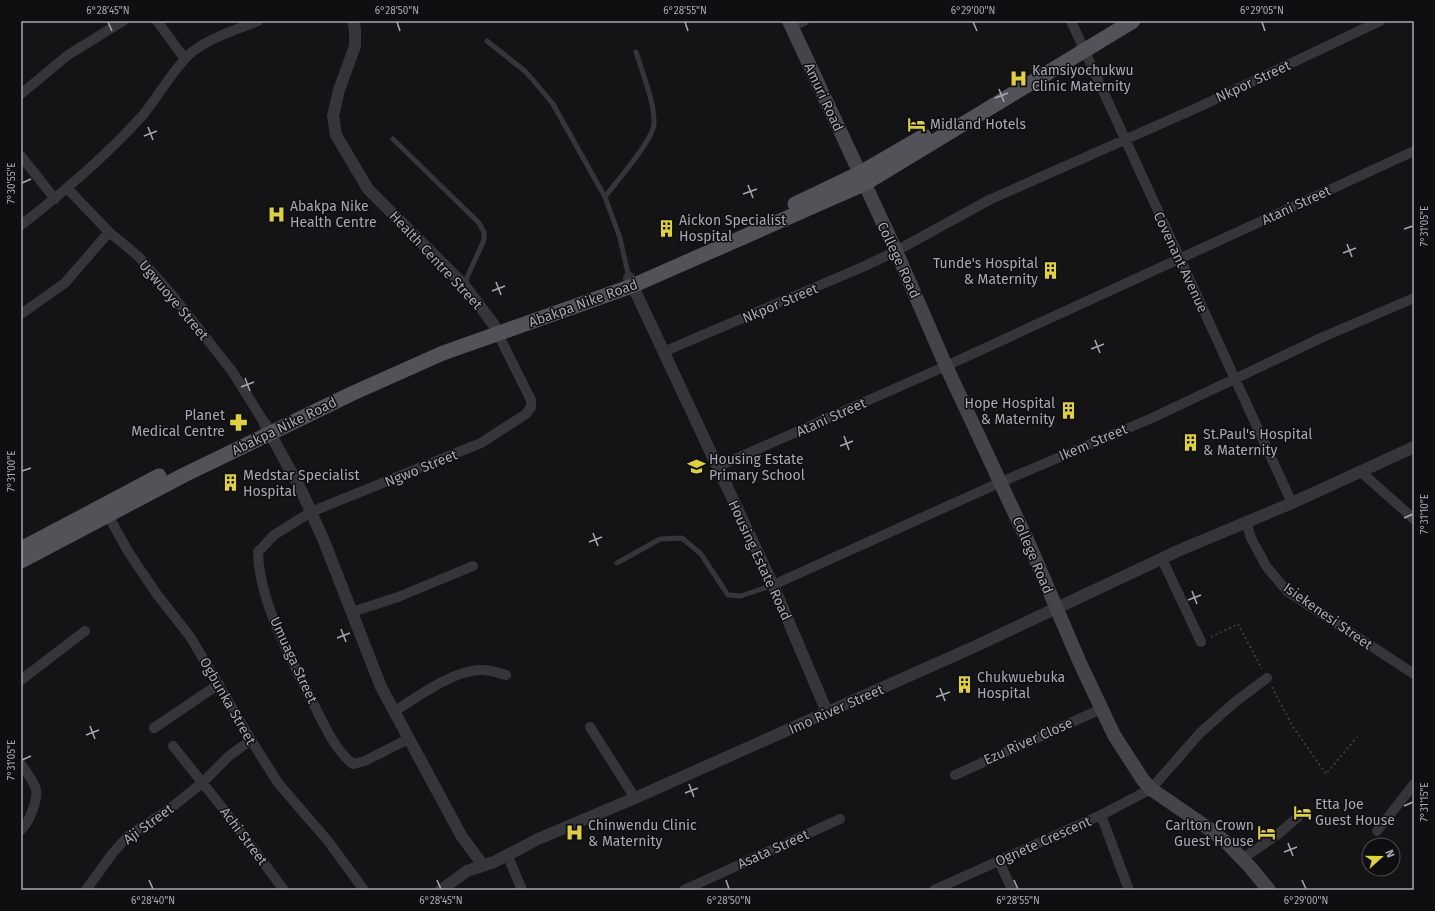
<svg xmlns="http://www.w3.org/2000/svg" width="1435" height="911" viewBox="0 0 1435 911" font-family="'Fira Sans',sans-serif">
	<rect width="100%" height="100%" fill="#141416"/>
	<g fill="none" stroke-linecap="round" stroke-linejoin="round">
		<path stroke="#3c3c41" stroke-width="2" stroke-dasharray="2 3" stroke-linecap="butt" d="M 1211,637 L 1238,624 L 1262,669
			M 1272,687 L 1293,727 L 1326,774 L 1357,737"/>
		<path stroke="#36363a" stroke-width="5" d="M 487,41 L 526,72 L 553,104 L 605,197 L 620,238 L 629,278
			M 393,139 L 479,223 L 484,232 L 484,240 L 464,284
			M 605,197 C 616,182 653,140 654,124 C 655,103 642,72 636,52
			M 617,563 L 660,539 L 682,538 L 701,554 L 728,595 L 741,596 L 773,585"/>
		<path stroke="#36363a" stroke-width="10" d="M 157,21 L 185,59
			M 1071,21 L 1292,503
			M 791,27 L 804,21
			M 21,94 L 68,55 L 123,21
			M 21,156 L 55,199
			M 68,189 L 109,232 L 138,256 L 173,296 L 232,371 L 265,424
			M 21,225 C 64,192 106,156 143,115 C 158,97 175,66 192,52 C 211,37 236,30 258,21
			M 21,314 L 65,283 L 109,232
			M 663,352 L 865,266 L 896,251 L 989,200 L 1201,106 L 1380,21
			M 717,467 L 946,366 L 1414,151
			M 1361,472 L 1414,519
			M 105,510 L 129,553 L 156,593 L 191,638 L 251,740 L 278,783 L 328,841 L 364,890
			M 1246,522 L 1251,538 L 1266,566 L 1287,591 L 1414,674
			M 1162,559 L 1201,642
			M 773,585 L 1001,482 L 1152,418 L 1323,337 L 1414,298
			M 352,612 L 398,597 L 473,566
			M 21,680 L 85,631
			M 395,711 C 417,697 455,669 482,670 C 490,670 499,673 506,675
			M 590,727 L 635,798
			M 154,728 L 219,684
			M 408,739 L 365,761 L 353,764 C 334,749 324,724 313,703 C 291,659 259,601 258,552 L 274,535 L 311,512 L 481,443 L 526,414 L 531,407 L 531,400 L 495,328
			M 173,746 L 225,811 L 284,890
			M 21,764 C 35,785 42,788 31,814 C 29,820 26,825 21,830
			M 955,775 L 1101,709
			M 1101,815 L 1129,890
			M 1377,831 L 1414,784
			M 507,854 L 522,890
			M 1242,859 L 1277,835 L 1298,817
			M 999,861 L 1012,890
			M 86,890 L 112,854 L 128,836 L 167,811 L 202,783 L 229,756 L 251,740
			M 684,890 L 840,819
			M 934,890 L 1101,815 L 1151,789 L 1200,733 L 1235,702 L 1267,678"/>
		<path stroke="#36363a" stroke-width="12" d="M 353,21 L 355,29 L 355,46 L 339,90 L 333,116 L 336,135 L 368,189 L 464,285 L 494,325
			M 629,278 L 773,585 L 827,712
			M 265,424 L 302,492 L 324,541 L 381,687 L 462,837 L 483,865
			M 441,890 L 467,871 L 494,862 L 538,839 L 635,798 L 976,646 L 1180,550 L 1292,503 L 1414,447"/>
		<path stroke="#44444a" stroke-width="14" d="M 789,21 L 896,251 L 946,366 L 1029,544 L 1080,663 L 1114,735 L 1143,780 L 1151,789 L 1208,828 L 1228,844 L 1250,867 L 1269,890"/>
		<path stroke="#525259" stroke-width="15" d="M 795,204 L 860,173 L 924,136
			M 21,549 L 159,476
			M 21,561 L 184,475 L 351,394 L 443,353 L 632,286 L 864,184 L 1133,21"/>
	</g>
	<path fill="none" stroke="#a7a8b4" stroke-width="1.5" d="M 108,22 L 112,31M 397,22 L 400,31M 685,22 L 688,31M 973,22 L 977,31M 1262,22 L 1265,31M 999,89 L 1004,102M 995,98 L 1008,93M 148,127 L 153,140M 144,136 L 157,131M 22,183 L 31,179M 748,185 L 753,198M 743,194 L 757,189M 1404,229 L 1413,226M 1347,244 L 1352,257M 1343,253 L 1356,248M 496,282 L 501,295M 492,291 L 505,286M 1095,340 L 1100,353M 1091,349 L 1104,344M 245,378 L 250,391M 241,387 L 254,382M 844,436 L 849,450M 840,446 L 853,441M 22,471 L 31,468M 1404,518 L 1413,514M 593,533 L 598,546M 589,542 L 602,537M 1192,591 L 1197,604M 1188,600 L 1201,595M 341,629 L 346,642M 337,638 L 350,633M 940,688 L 945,701M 936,697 L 950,692M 90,726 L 95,739M 86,735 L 99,730M 22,760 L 31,756M 689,784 L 694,797M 685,793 L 698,788M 1404,806 L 1413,802M 1288,843 L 1293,856M 1284,852 L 1297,847M 149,880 L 153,889M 437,880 L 441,889M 726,880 L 729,889M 1014,880 L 1018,889M 1302,880 L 1306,889"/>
	<defs>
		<symbol id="hospital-bare" viewBox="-9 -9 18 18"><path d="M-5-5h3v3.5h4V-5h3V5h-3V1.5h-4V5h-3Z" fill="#dfd043" stroke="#0f0f11" stroke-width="2.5" paint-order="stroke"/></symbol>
		<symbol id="hotel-bare" viewBox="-9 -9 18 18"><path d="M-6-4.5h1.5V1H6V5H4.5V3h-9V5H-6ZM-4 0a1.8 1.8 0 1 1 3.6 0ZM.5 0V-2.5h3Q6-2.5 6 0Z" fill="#dfd043" stroke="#0f0f11" stroke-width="2.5" paint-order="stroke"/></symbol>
		<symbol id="building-bare" viewBox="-9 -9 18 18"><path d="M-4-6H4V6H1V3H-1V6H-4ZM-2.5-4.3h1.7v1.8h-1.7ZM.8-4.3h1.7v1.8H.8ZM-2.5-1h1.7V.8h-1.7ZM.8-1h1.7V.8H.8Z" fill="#dfd043" stroke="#0f0f11" stroke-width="2.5" paint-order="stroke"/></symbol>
		<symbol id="pharmacy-bare" viewBox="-9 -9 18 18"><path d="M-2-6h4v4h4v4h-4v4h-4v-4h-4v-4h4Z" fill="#dfd043" stroke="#0f0f11" stroke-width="2.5" paint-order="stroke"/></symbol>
		<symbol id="school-bare" viewBox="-9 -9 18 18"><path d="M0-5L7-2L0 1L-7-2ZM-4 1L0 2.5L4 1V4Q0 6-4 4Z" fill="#dfd043" stroke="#0f0f11" stroke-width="2.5" paint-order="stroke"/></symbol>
	</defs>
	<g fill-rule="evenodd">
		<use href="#hospital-bare" x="1006" y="66" width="25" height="25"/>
		<use href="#hotel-bare" x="904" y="112" width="25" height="25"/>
		<use href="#hospital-bare" x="264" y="202" width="25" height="25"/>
		<use href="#building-bare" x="654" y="216" width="25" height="25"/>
		<use href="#building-bare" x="1038" y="258" width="25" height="25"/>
		<use href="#building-bare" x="1056" y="398" width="25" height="25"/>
		<use href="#pharmacy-bare" x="226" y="410" width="25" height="25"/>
		<use href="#building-bare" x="1178" y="430" width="25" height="25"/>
		<use href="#school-bare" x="684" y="454" width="25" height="25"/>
		<use href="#building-bare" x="218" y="470" width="25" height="25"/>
		<use href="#building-bare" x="952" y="672" width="25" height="25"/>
		<use href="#hotel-bare" x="1290" y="800" width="25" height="25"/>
		<use href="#hospital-bare" x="562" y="820" width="25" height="25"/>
		<use href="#hotel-bare" x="1254" y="820" width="25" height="25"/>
	</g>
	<g text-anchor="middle" stroke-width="3" stroke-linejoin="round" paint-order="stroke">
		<g font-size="14" fill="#a7a8b4" stroke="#0f0f11" text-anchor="start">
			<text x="1032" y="75">Kamsiyochukwu<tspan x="1032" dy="16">Clinic Maternity</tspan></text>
			<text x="930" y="129">Midland Hotels</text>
			<text x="290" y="211">Abakpa Nike<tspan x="290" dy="16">Health Centre</tspan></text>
			<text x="679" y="225">Aickon Specialist<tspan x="679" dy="16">Hospital</tspan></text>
			<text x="1038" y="268" text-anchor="end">Tunde's Hospital<tspan x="1038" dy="16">&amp; Maternity</tspan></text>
			<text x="1055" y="408" text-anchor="end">Hope Hospital<tspan x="1055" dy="16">&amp; Maternity</tspan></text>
			<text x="225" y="420" text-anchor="end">Planet<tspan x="225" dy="16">Medical Centre</tspan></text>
			<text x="1203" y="439">St.Paul's Hospital<tspan x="1203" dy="16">&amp; Maternity</tspan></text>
			<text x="709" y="464">Housing Estate<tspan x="709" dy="16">Primary School</tspan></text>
			<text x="243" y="480">Medstar Specialist<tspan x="243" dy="16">Hospital</tspan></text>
			<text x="977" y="682">Chukwuebuka<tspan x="977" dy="16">Hospital</tspan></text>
			<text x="1315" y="809">Etta Joe<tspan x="1315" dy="16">Guest House</tspan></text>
			<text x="588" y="830">Chinwendu Clinic<tspan x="588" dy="16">&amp; Maternity</tspan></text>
			<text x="1254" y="830" text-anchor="end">Carlton Crown<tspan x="1254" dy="16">Guest House</tspan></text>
		</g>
		<g font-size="14" fill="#a7a8b4" stroke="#0f0f11">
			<text transform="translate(1253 81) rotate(-25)" y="5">Nkpor Street</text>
			<text transform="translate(824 97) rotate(65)" y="5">Amuri Road</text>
			<text transform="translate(1296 205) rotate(-25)" y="5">Atani Street</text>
			<text transform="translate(436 260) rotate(47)" y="5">Health Centre Street</text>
			<text transform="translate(899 260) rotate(65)" y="5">College Road</text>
			<text transform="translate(1181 262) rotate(65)" y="5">Covenant Avenue</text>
			<text transform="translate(174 300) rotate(50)" y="5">Ugwuoye Street</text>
			<text transform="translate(583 303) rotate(-20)" y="5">Abakpa Nike Road</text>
			<text transform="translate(780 303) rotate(-23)" y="5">Nkpor Street</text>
			<text transform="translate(831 417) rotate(-24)" y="5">Atani Street</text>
			<text transform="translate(284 426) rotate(-26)" y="5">Abakpa Nike Road</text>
			<text transform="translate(1093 442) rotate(-23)" y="5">Ikem Street</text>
			<text transform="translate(421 468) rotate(-22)" y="5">Ngwo Street</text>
			<text transform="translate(1033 555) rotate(67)" y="5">College Road</text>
			<text transform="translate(760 560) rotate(65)" y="5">Housing Estate Road</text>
			<text transform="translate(1328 616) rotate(35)" y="5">Isiekenesi Street</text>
			<text transform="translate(294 660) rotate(65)" y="5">Umuaga Street</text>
			<text transform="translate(228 701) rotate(60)" y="5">Ogbunka Street</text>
			<text transform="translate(836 709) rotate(-24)" y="5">Imo River Street</text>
			<text transform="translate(1028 741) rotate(-24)" y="5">Ezu River Close</text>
			<text transform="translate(148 824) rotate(-36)" y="5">Aji Street</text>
			<text transform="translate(244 836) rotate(53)" y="5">Achi Street</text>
			<text transform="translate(1043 841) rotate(-24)" y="5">Ognete Crescent</text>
			<text transform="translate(773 849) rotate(-24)" y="5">Asata Street</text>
		</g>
	</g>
	<rect width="1435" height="911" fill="none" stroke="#0f0f11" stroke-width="44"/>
	<g transform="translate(1381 857) rotate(69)"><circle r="19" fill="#0f0f11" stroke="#4c4c52"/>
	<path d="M0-3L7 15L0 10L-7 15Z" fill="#dfd043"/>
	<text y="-6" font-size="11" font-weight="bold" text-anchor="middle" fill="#a7a8b4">N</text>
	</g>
	<rect x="22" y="22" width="1391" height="867" fill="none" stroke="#a7a8b4" stroke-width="1.5"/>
	<g font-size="10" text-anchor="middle" fill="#a7a8b4">
		<text x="108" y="14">6°28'45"N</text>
		<text x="397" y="14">6°28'50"N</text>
		<text x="685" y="14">6°28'55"N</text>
		<text x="973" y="14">6°29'00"N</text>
		<text x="1262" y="14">6°29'05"N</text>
		<text transform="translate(11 183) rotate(-90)" y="4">7°30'55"E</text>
		<text transform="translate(1424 226) rotate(-90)" y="4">7°31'05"E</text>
		<text transform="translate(11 471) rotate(-90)" y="4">7°31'00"E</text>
		<text transform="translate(1424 514) rotate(-90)" y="4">7°31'10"E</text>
		<text transform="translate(11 760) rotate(-90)" y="4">7°31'05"E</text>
		<text transform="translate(1424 802) rotate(-90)" y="4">7°31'15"E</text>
		<text x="153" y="904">6°28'40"N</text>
		<text x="441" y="904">6°28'45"N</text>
		<text x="729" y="904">6°28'50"N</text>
		<text x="1018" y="904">6°28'55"N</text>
		<text x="1306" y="904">6°29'00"N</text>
	</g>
</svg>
